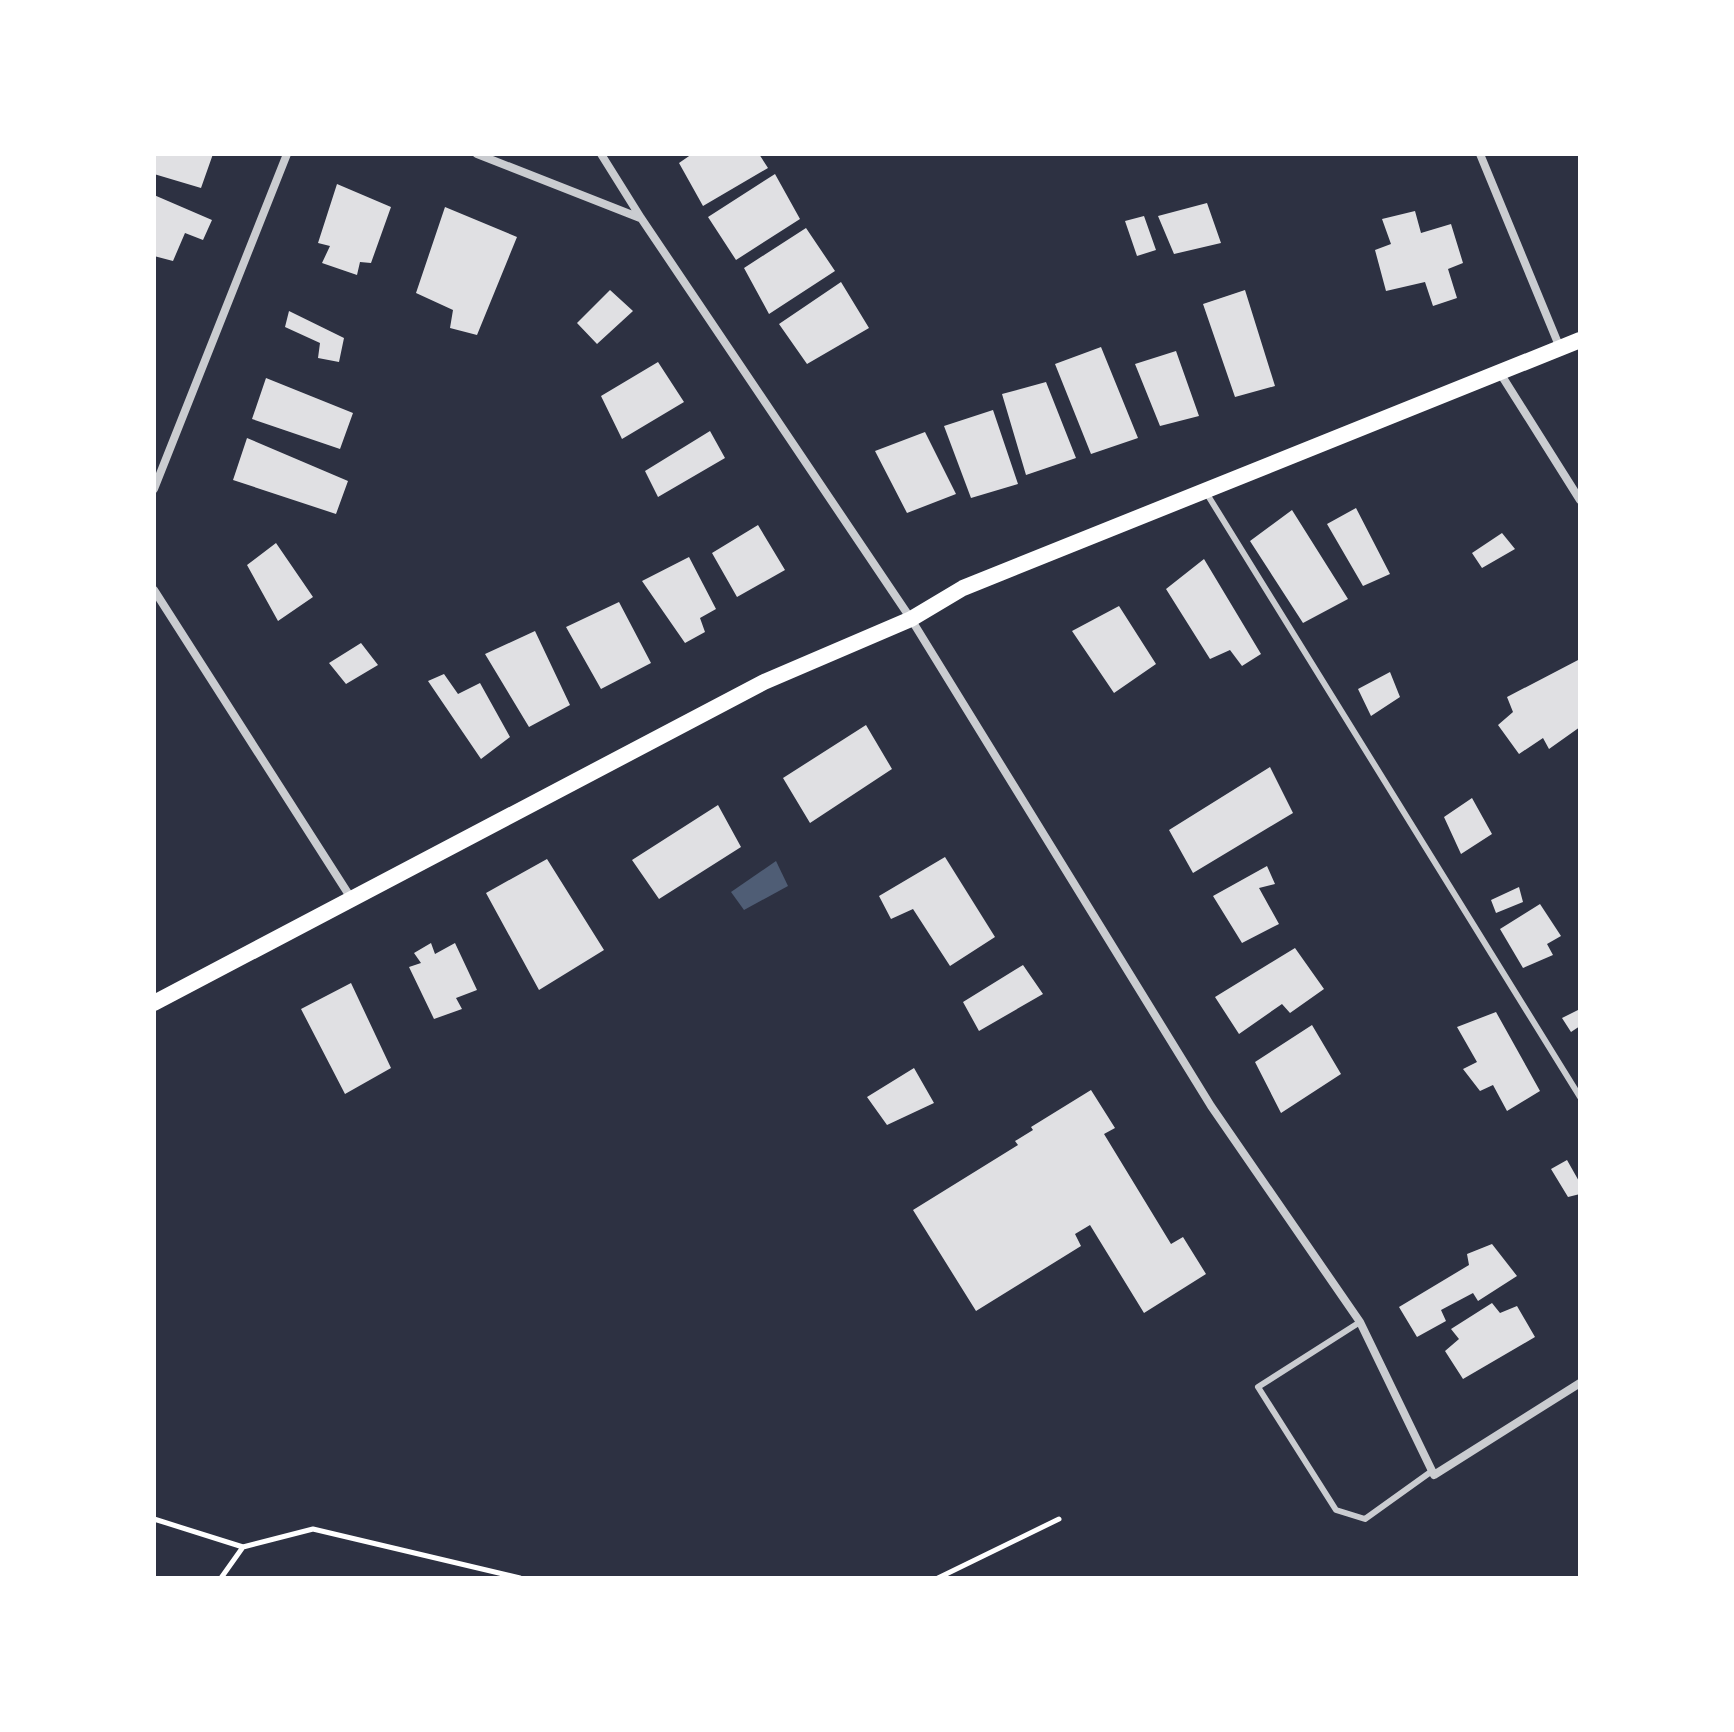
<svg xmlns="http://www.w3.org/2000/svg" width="1734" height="1732" viewBox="0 0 1734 1732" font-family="Poppins,sans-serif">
	<rect width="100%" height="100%" fill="#2d3142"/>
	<path fill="#4f5d75" d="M 776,861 L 788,886 L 744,910 L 731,892 Z"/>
	<path fill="#e0e0e3" d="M 154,154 L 213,154 L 201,188 L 154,174 Z
		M 692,154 L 759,154 L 768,168 L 703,206 L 679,163 Z
		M 775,174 L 800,219 L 736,260 L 708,217 Z
		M 337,184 L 391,207 L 371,263 L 360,262 L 357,275 L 322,263 L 330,246 L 318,243 Z
		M 154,195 L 212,220 L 203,240 L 185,233 L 173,261 L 154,256 Z
		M 1207,203 L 1221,243 L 1174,254 L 1158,216 Z
		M 445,207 L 517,237 L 477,335 L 450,328 L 453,310 L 416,293 Z
		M 1415,211 L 1421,233 L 1451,224 L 1463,263 L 1448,269 L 1457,298 L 1433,306 L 1425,282 L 1386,291 L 1375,250 L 1391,244 L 1382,219 Z
		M 1144,216 L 1156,250 L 1137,256 L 1125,221 Z
		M 806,228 L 835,271 L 769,314 L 744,268 Z
		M 841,282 L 869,328 L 807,364 L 779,324 Z
		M 610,290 L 633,311 L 597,344 L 577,323 Z
		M 1245,290 L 1275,386 L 1235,397 L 1203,304 Z
		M 289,311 L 344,338 L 339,362 L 318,358 L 320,343 L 285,327 Z
		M 1101,347 L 1138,438 L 1091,454 L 1055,364 Z
		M 1176,351 L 1199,416 L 1160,426 L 1135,364 Z
		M 658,362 L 684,402 L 622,439 L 601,396 Z
		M 266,378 L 353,413 L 340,449 L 252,419 Z
		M 1046,382 L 1076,458 L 1026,475 L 1002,394 Z
		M 993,410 L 1018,484 L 971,498 L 944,426 Z
		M 710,431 L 725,458 L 658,497 L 645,471 Z
		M 925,432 L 956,494 L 907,513 L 875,451 Z
		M 247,438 L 348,481 L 336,514 L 233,480 Z
		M 1356,508 L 1390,574 L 1363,586 L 1327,524 Z
		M 1292,510 L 1348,599 L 1303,623 L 1250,541 Z
		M 758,525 L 785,570 L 737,597 L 712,553 Z
		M 1502,533 L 1515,549 L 1482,568 L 1472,553 Z
		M 276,543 L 313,597 L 278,621 L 247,565 Z
		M 689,557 L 716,609 L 700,618 L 705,632 L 685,643 L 642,581 Z
		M 1204,559 L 1261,654 L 1242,666 L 1230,650 L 1210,659 L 1166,589 Z
		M 619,602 L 651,663 L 601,689 L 566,627 Z
		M 1119,606 L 1156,664 L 1114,693 L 1072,631 Z
		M 535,631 L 570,705 L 529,727 L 485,654 Z
		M 361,643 L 378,665 L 346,684 L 329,663 Z
		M 1580,659 L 1580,727 L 1549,749 L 1543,738 L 1519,754 L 1498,725 L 1513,712 L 1507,697 Z
		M 1390,672 L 1400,697 L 1371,716 L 1358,689 Z
		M 444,674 L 458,694 L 480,683 L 510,737 L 481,759 L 428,681 Z
		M 866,725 L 892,769 L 810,823 L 783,778 Z
		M 1270,767 L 1293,813 L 1193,873 L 1169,830 Z
		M 1472,798 L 1492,834 L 1461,854 L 1444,817 Z
		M 718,805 L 741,847 L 659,899 L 632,860 Z
		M 945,857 L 995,937 L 950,966 L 913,909 L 891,919 L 879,896 Z
		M 547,859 L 604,950 L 539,990 L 486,893 Z
		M 1267,866 L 1275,884 L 1259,888 L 1279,924 L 1242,943 L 1213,896 Z
		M 1519,887 L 1523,902 L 1496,913 L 1491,900 Z
		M 1540,904 L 1561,936 L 1547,944 L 1553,955 L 1523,968 L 1500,929 Z
		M 431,943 L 435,954 L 455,943 L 477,990 L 456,998 L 462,1009 L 434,1019 L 409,967 L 421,963 L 414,953 Z
		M 1295,948 L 1324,989 L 1290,1013 L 1282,1004 L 1239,1034 L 1215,997 Z
		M 1023,965 L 1043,994 L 979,1031 L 963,1002 Z
		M 351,983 L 391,1068 L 345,1094 L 301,1009 Z
		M 1580,1009 L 1580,1026 L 1571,1032 L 1562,1018 Z
		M 1496,1012 L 1540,1091 L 1507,1111 L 1493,1085 L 1480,1091 L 1463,1069 L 1477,1062 L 1457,1027 Z
		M 1312,1025 L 1341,1074 L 1281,1113 L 1255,1062 Z
		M 914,1068 L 934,1103 L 887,1125 L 867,1097 Z
		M 1091,1090 L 1115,1128 L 1104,1134 L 1171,1244 L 1183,1237 L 1206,1274 L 1144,1313 L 1090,1225 L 1075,1234 L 1081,1246 L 976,1311 L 913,1210 L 1018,1145 L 1015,1141 L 1033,1130 L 1031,1127 Z
		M 1567,1160 L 1580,1183 L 1580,1194 L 1568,1197 L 1551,1169 Z
		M 1492,1244 L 1517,1276 L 1478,1301 L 1473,1293 L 1441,1310 L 1446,1321 L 1417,1337 L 1399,1307 L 1469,1265 L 1467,1254 Z
		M 1492,1303 L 1500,1313 L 1517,1306 L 1535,1337 L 1463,1379 L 1445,1351 L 1459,1339 L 1451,1329 Z"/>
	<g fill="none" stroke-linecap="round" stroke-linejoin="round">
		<path stroke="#fff" stroke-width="5" d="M 154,1519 L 243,1547
			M 221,1578 L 243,1547 L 313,1529 L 520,1578
			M 938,1578 L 1059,1519"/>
		<path stroke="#caccd0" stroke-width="6" d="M 1207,494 L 1580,1097
			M 1360,1322 L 1258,1387 L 1336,1510 L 1365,1519 L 1432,1471"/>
		<path stroke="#caccd0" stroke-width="8" d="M 477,154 L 640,218
			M 601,154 L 641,218 L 911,619 L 1211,1106 L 1360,1322 L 1434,1475 L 1580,1383
			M 1480,154 L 1560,348
			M 1500,373 L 1580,500
			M 154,489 L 287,154
			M 154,590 L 351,898"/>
		<path stroke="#fff" stroke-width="16" d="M 154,1003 L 764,682 L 911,619 L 963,588 L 1580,340"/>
	</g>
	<rect width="1734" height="1732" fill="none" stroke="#ffffff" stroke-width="312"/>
</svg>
